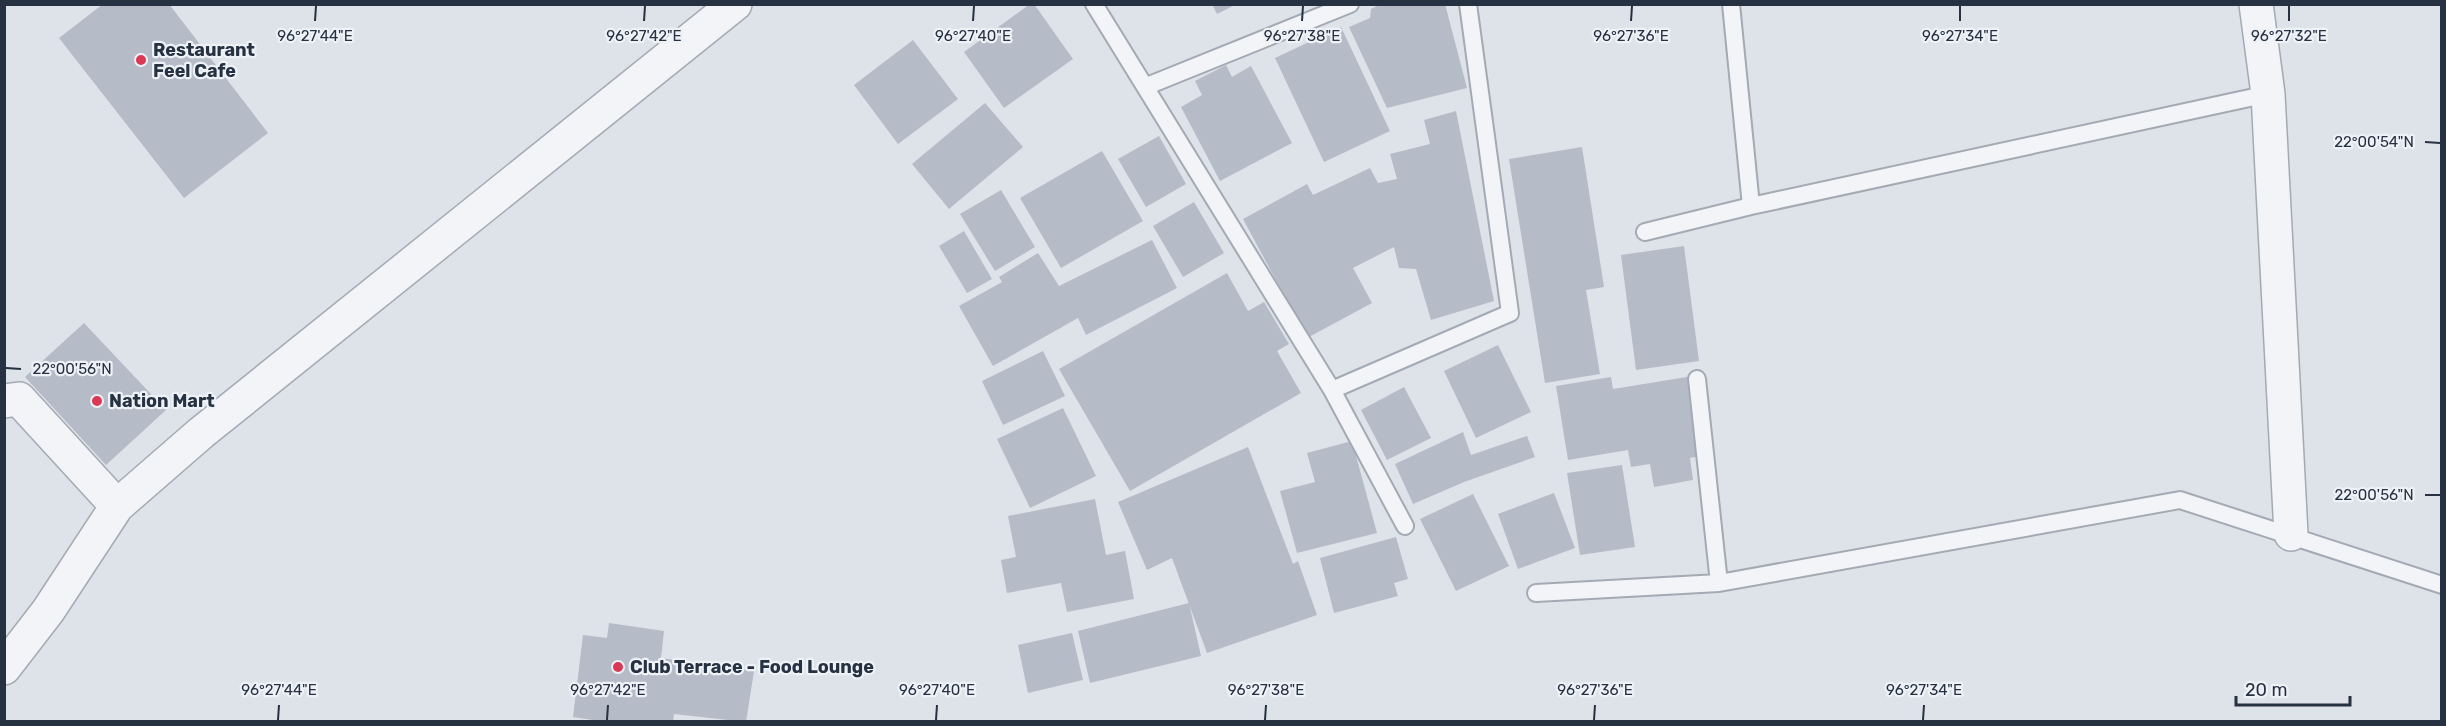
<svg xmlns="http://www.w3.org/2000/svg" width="2446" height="726" viewBox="0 0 2446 726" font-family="Rubik,sans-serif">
	<rect width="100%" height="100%" fill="#dee3e9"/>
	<path fill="#b5bcc7" d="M 103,4 L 169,4 L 268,133 L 184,198 L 59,38 Z
		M 1030,4 L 1034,4 L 1073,59 L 1004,108 L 964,52 Z
		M 1212,4 L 1237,4 L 1217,14 Z
		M 1381,4 L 1445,4 L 1467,88 L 1387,108 L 1349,27 L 1370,18 L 1371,9 Z
		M 1341,27 L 1390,131 L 1324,162 L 1275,58 Z
		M 913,40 L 958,99 L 898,144 L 854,85 Z
		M 1226,65 L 1232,77 L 1251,66 L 1292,143 L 1220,181 L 1181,107 L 1202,95 L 1195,81 Z
		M 985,103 L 1023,147 L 949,209 L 912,164 Z
		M 1456,111 L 1494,301 L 1431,320 L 1416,269 L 1399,268 L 1394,247 L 1353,268 L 1372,303 L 1307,338 L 1243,219 L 1307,184 L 1313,195 L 1370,168 L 1378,183 L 1397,179 L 1390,154 L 1430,144 L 1424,120 Z
		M 1159,136 L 1186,184 L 1146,207 L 1118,159 Z
		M 1582,147 L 1604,287 L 1586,290 L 1600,374 L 1545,383 L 1509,159 Z
		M 1102,151 L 1143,221 L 1061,268 L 1020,198 Z
		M 1001,190 L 1035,247 L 995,271 L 960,214 Z
		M 1194,202 L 1224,253 L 1183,277 L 1153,226 Z
		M 964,231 L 992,279 L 967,293 L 939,246 Z
		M 1152,240 L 1177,288 L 1086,335 L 1078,318 L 993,366 L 959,306 L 1002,282 L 999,277 L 1038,253 L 1059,286 Z
		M 1684,246 L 1699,361 L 1636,370 L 1621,255 Z
		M 1227,273 L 1248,311 L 1264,302 L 1289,344 L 1277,351 L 1301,393 L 1130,491 L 1059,369 Z
		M 84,323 L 166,410 L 106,465 L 25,377 Z
		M 1498,345 L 1531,412 L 1476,438 L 1444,371 Z
		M 1043,351 L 1065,396 L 1003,425 L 982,381 Z
		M 1611,377 L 1613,389 L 1687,377 L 1700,456 L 1690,458 L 1693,480 L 1654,487 L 1650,464 L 1631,467 L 1628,450 L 1568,460 L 1556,386 Z
		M 1404,387 L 1431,438 L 1387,460 L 1361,410 Z
		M 1063,408 L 1096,476 L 1030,508 L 997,439 Z
		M 1463,432 L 1471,455 L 1527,436 L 1535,457 L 1464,482 L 1413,504 L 1395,464 Z
		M 1352,441 L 1377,533 L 1297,553 L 1280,491 L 1315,482 L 1307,453 Z
		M 1248,447 L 1293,564 L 1298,561 L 1317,615 L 1207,653 L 1172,558 L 1147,570 L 1118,502 Z
		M 1622,465 L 1635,547 L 1580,555 L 1567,473 Z
		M 1554,493 L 1575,548 L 1518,569 L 1498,514 Z
		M 1473,494 L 1509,566 L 1456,591 L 1420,519 Z
		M 1095,499 L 1106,555 L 1125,551 L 1134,599 L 1067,612 L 1061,583 L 1007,593 L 1001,560 L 1016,557 L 1008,516 Z
		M 1396,537 L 1408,579 L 1394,583 L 1398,596 L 1334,613 L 1320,558 Z
		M 1189,603 L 1201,656 L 1090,683 L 1078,631 Z
		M 609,623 L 664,631 L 661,658 L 754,671 L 746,722 L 674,714 L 673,722 L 606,722 L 573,717 L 583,635 L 607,638 Z
		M 1072,633 L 1083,680 L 1028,693 L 1018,645 Z"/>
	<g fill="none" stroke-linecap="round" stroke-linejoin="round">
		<defs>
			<path id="service" d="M 1094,4 L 1332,390 L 1510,313 L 1468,4
				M 1731,4 L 1751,206
				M 1147,86 L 1350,4
				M 1645,232 L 1751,206 L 2268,94
				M 1697,379 L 1719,583
				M 1332,390 L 1405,526
				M 1536,593 L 1719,583 L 2180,500 L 2442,585"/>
			<path id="minor" d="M 2256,4 L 2268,94 L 2291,534
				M 4,401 L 19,399 L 117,506
				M 4,668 L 48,611 L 117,506 L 201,433 L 735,4"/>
		</defs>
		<use href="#service" stroke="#a3aab4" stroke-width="20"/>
		<use href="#minor" stroke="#a3aab4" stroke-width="36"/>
		<use href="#service" stroke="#f2f4f7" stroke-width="16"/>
		<use href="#minor" stroke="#f2f4f7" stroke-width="33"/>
	</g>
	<path fill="none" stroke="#263142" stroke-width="2" d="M 315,21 L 316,6M 644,21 L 645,6M 973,21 L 974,6M 1302,21 L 1303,6M 1631,21 L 1632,6M 1960,21 L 1960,6M 2289,21 L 2289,6M 2425,142 L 2440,143M 6,368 L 21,369M 2425,495 L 2440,495M 278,720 L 279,705M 607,720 L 608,705M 936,720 L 937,705M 1265,720 L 1266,705M 1594,720 L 1595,705M 1923,720 L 1924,705"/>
	<g fill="#da3854" stroke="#eef2f7" stroke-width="2">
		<circle cx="141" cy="60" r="6"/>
		<circle cx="97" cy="401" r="6"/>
		<circle cx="618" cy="667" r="6"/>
	</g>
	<g text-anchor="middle" stroke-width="4.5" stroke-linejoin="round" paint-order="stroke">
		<g font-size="18" font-weight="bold" fill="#263142" stroke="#eef2f7" text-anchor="start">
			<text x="153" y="56">Restaurant<tspan x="153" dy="21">Feel Cafe</tspan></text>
			<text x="109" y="407">Nation Mart</text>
			<text x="630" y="673">Club Terrace - Food Lounge</text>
		</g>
	</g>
	<g font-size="15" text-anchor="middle" fill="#263142" stroke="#eef2f7" stroke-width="4.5" stroke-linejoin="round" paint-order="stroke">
		<text x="315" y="41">96°27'44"E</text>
		<text x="644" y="41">96°27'42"E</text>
		<text x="973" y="41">96°27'40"E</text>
		<text x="1302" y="41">96°27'38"E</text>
		<text x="1631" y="41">96°27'36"E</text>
		<text x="1960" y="41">96°27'34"E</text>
		<text x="2289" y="41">96°27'32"E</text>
		<text x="2374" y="147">22°00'54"N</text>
		<text x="72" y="374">22°00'56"N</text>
		<text x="2374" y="500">22°00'56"N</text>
		<text x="279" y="695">96°27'44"E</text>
		<text x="608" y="695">96°27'42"E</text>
		<text x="937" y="695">96°27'40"E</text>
		<text x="1266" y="695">96°27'38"E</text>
		<text x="1595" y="695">96°27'36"E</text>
		<text x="1924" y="695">96°27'34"E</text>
	</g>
	<rect width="2446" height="726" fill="none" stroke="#263142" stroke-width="12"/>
	<path d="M2236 696v9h114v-9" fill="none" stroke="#263142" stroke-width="3"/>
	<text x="2245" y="696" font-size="18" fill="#263142" stroke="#eef2f7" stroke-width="4.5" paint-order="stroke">20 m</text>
</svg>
